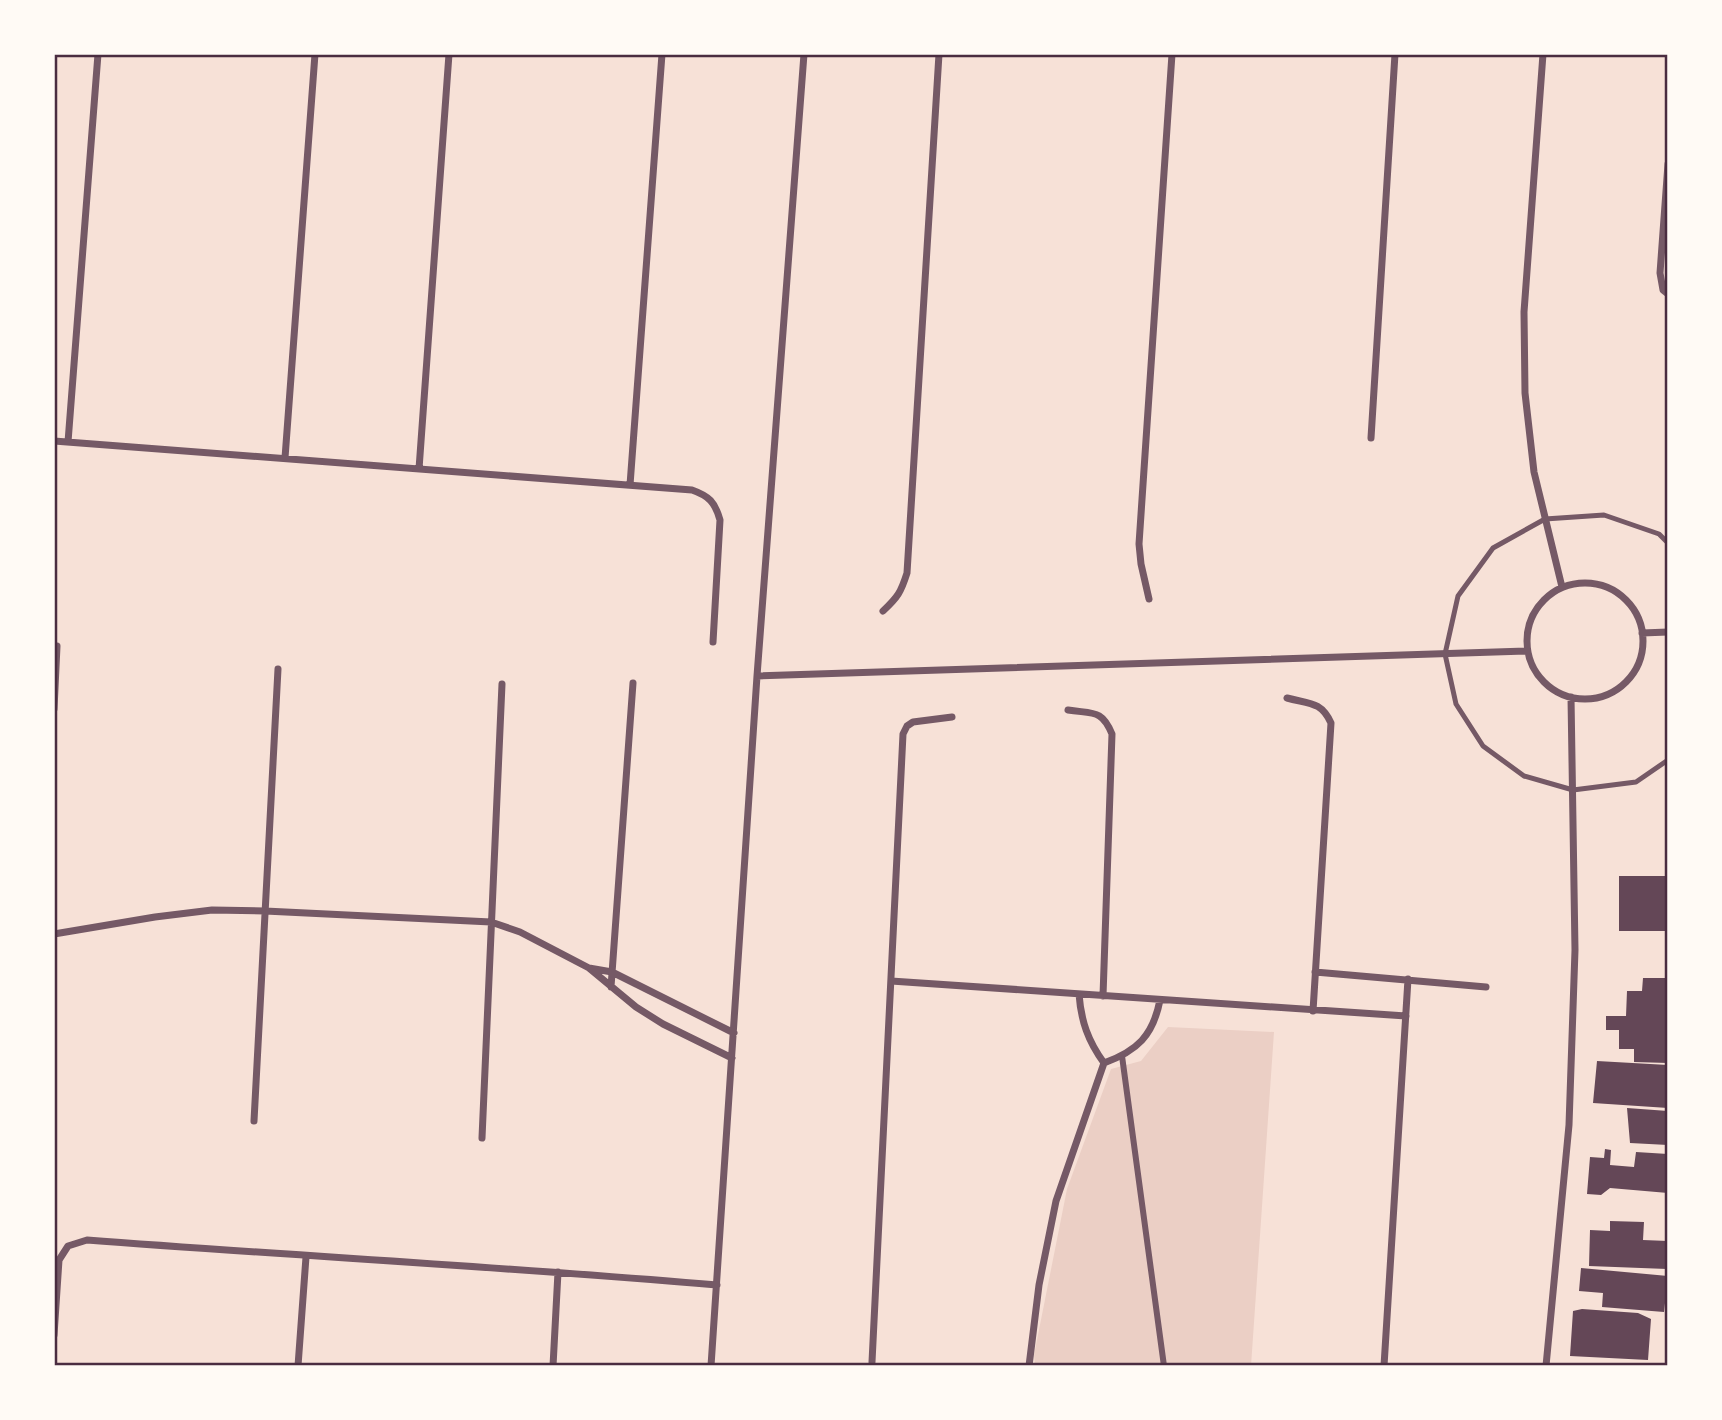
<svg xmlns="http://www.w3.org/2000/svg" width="1722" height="1420" viewBox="0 0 1722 1420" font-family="Raleway,sans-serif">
	<rect width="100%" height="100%" fill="#f7e1d7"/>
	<path fill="#ebcfc5" d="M 1168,1027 L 1274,1032 L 1251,1366 L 1035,1366 L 1034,1355 L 1067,1189 L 1111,1069 L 1141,1061 Z"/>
	<path fill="#644757" d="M 1619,876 L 1668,876 L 1668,931 L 1619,931 Z
		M 1643,978 L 1668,978 L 1668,1063 L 1634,1062 L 1634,1049 L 1619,1049 L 1619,1030 L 1606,1030 L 1606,1016 L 1626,1016 L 1627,991 L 1642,991 Z
		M 1597,1061 L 1668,1065 L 1668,1108 L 1593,1103 Z
		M 1627,1108 L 1668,1111 L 1668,1145 L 1630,1143 Z
		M 1605,1149 L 1611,1150 L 1610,1165 L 1634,1167 L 1636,1152 L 1668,1154 L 1668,1193 L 1610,1188 L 1601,1195 L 1587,1194 L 1590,1157 L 1604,1158 Z
		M 1610,1221 L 1644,1222 L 1643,1240 L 1668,1241 L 1667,1269 L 1589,1266 L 1590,1230 L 1610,1231 Z
		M 1581,1268 L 1668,1276 L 1664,1312 L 1602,1307 L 1603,1293 L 1579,1291 Z
		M 1582,1309 L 1638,1313 L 1651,1319 L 1648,1360 L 1570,1356 L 1573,1311 Z"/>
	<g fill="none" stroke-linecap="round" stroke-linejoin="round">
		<path stroke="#755966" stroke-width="5" d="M 1668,543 L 1659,534 L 1604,515 L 1545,519 L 1493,548 L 1458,596 L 1445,654 L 1456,704 L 1483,746 L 1524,776 L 1573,790 L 1636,782 L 1668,760"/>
		<path stroke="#755966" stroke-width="6" d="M 1122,1056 L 1164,1366"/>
		<path stroke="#755966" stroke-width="7" d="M 1543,54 L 1524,312 L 1525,393 L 1534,472 L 1562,587
			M 1668,164 L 1660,273 L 1663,290 L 1668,294
			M 1371,438 L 1395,54
			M 54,441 L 692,490 C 709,496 715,502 720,520 L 713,642
			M 68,442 L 98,54
			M 285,458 L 315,54
			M 419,469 L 449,54
			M 630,485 L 662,54
			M1527 641a58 58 0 1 1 116 0a58 58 0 1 1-116 0Z
			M 1149,599 L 1141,564 L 1139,544 L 1172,54
			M 883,611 C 898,597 901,592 907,573 L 939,54
			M 1642,633 L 1668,632
			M 757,676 L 1527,651
			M 1287,698 C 1309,704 1321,701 1331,723 L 1313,1011
			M 54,709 L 57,646
			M 1068,710 C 1093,714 1102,709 1112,734 L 1103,996
			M 54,934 L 155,917 L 212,910 L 265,911 L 491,922 L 520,932 L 589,968 L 636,1007 L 663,1024 L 732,1058
			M 589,968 L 612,972 L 734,1033
			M 1315,972 L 1486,987
			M 891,981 L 1406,1016
			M 611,987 L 633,683
			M 1079,994 C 1081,1021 1088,1041 1104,1063
			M 1104,1063 C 1137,1051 1153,1036 1160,1000
			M 254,1121 L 278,669
			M 482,1138 L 502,684
			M 54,1335 L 59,1260 L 68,1246 L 87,1240 C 297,1256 507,1267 717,1285
			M 872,1362 L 903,734 L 907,726 L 913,722 L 952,717
			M 298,1366 L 306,1257
			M 553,1366 L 558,1272
			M 711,1366 L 757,676 L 804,54
			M 1029,1366 L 1039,1285 L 1056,1201 L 1104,1063
			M 1384,1366 L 1408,979
			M 1546,1366 L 1569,1125 L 1575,950 L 1571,697"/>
	</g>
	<rect width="1722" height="1420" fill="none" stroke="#fffaf5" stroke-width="112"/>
	<rect x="56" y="56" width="1610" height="1308" fill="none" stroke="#4a2c40" stroke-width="2.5"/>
</svg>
